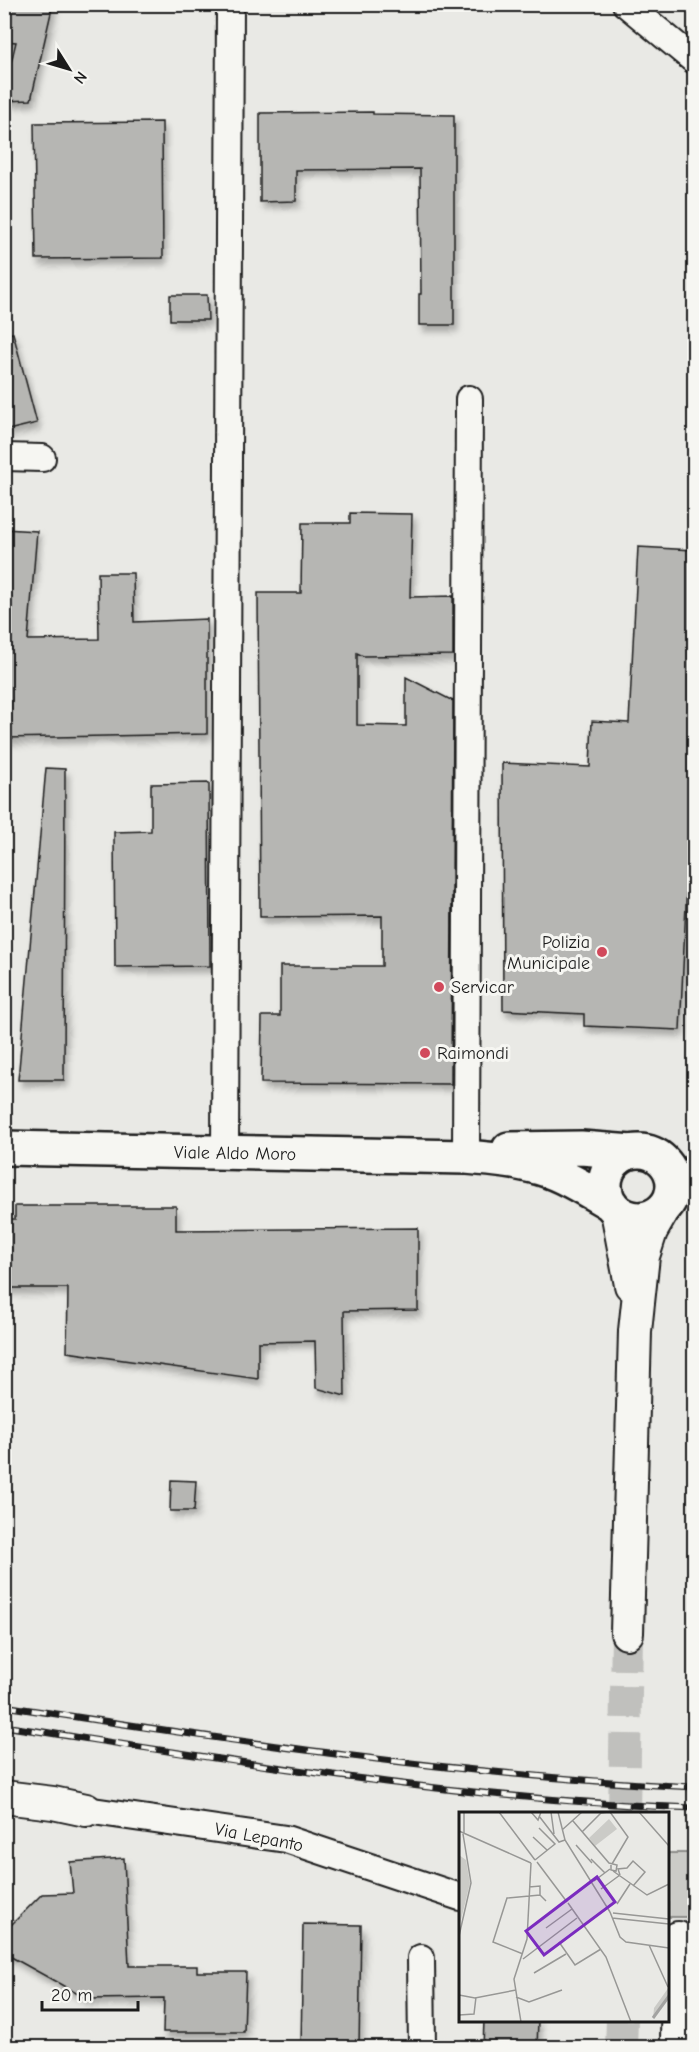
<svg xmlns="http://www.w3.org/2000/svg" width="699" height="2052" viewBox="0 0 699 2052" font-family="'Comic Neue',sans-serif">
	<defs>
		<filter id="shadow"><feDropShadow dx="3.5" dy="6" stdDeviation="3" flood-color="#0004"/></filter>
	</defs>
	<rect width="100%" height="100%" fill="#e9e9e5"/>
	<filter id="ink" filterUnits="userSpaceOnUse"><feTurbulence type="fractalNoise" baseFrequency=".0167" numOctaves="2"/><feDisplacementMap in="SourceGraphic" scale="12" xChannelSelector="R" yChannelSelector="G"/><feConvolveMatrix kernelMatrix="1 2 1 2 8 2 1 2 1" color-interpolation-filters="sRGB"/></filter>
	<g filter="url(#ink)">
		<path fill="#cbcbc7" stroke="#747472" stroke-width="1.5" d="M 668,1853 L 694,1853 L 694,1917 L 668,1917 Z"/>
		<path fill="#b6b6b3" stroke="#1c1c1c" stroke-width="1.5" filter="url(#shadow)" d="M 4,4 L 53,4 L 31,100 L 4,101 L 4,91 L 16,42 L 4,41 Z
			M 373,112 L 373,114 L 454,115 L 454,325 L 419,325 L 419,294 L 421,294 L 420,169 L 296,170 L 296,201 L 260,202 L 260,113 Z
			M 162,122 L 163,258 L 36,259 L 34,123 Z
			M 170,295 L 207,295 L 208,320 L 170,320 Z
			M 13,333 L 37,423 L 4,431 L 4,334 Z
			M 350,513 L 412,514 L 410,597 L 453,596 L 453,655 L 363,656 L 357,653 L 357,725 L 406,726 L 406,677 L 453,701 L 451,1084 L 261,1083 L 262,1016 L 280,1016 L 280,966 L 382,966 L 382,916 L 260,917 L 258,593 L 301,593 L 302,523 L 350,523 Z
			M 4,529 L 37,531 L 28,640 L 99,639 L 98,573 L 133,573 L 134,622 L 207,619 L 207,734 L 4,738 Z
			M 638,547 L 694,550 L 694,739 L 680,1030 L 584,1026 L 584,1014 L 503,1010 L 502,763 L 590,767 L 592,721 L 629,723 Z
			M 46,768 L 65,769 L 64,1080 L 18,1080 Z
			M 209,783 L 210,966 L 115,967 L 114,832 L 151,831 L 151,784 Z
			M 15,1206 L 176,1206 L 176,1230 L 418,1228 L 418,1310 L 344,1311 L 345,1396 L 316,1388 L 315,1341 L 258,1342 L 258,1379 L 67,1352 L 68,1288 L 4,1288 L 4,1219 L 15,1219 Z
			M 171,1480 L 196,1481 L 194,1511 L 170,1511 Z
			M 124,1858 L 129,1966 L 197,1966 L 197,1972 L 246,1972 L 244,2032 L 163,2032 L 164,1998 L 87,1999 L 4,1953 L 4,1932 L 42,1894 L 73,1893 L 70,1862 Z
			M 303,1924 L 361,1925 L 359,2048 L 301,2048 Z
			M 484,2020 L 538,2020 L 537,2048 L 483,2048 Z"/>
		<g fill="none" stroke-linecap="round" stroke-linejoin="round">
			<path stroke="#c0c0bd" stroke-width="32" stroke-dasharray="32 16" stroke-linecap="butt" d="M 624,1814 L 627,1633
				M 621,2048 L 622,2020"/>
			<defs>
				<path id="minor" d="M 626,4 L 694,60
					M 4,457 L 42,458
					M 225,1153 L 230,4
					M 466,1157 L 469,399
					M 86,1810 L 286,1839 L 460,1897
					M 421,1958 L 422,2048"/>
				<path id="tertiary" d="M 617,1211 L 631,1285
					M 627,1633 L 635,1331 L 643,1256 L 651,1231 L 663,1210
					M 4,1797 L 53,1803 L 86,1810
					M 677,2048 L 678,1938"/>
				<path id="secondary" d="M 4,1148 L 466,1157 C 490,1159 516,1161 540,1168 C 564,1175 589,1191 611,1204
					M 509,1149 L 581,1148 L 632,1152
					M605 1185a34 34 0 1 1 68 0a34 34 0 1 1-68 0Z"/>
			</defs>
			<use href="#minor" stroke="#1c1c1c" stroke-width="30"/>
			<use href="#tertiary" stroke="#1c1c1c" stroke-width="36"/>
			<use href="#secondary" stroke="#1c1c1c" stroke-width="38"/>
			<use href="#minor" stroke="#f6f6f2" stroke-width="26"/>
			<use href="#tertiary" stroke="#f6f6f2" stroke-width="32"/>
			<use href="#secondary" stroke="#f6f6f2" stroke-width="33"/>
			<defs>
				<path id="rail" d="M 4,1706 C 233,1741 463,1776 694,1787
					M 4,1726 C 233,1761 463,1800 694,1808"/>
			</defs>
			<use href="#rail" stroke="#1c1c1c" stroke-width="7"/>
			<use href="#rail" stroke="#f6f6f2" stroke-width="4.5" stroke-dasharray="14" stroke-linecap="butt"/>
		</g>
	</g>
	<g fill="#d1495b" stroke="#f6f6f2" stroke-width="2">
		<circle cx="602" cy="952" r="6"/>
		<circle cx="439" cy="987" r="6"/>
		<circle cx="425" cy="1053" r="6"/>
	</g>
	<g text-anchor="middle" stroke-width="6" stroke-linejoin="round" paint-order="stroke">
		<g font-size="18" fill="#1c1c1c" stroke="#f6f6f2" text-anchor="start">
			<text x="590" y="948" text-anchor="end">Polizia<tspan x="590" dy="21">Municipale</tspan></text>
			<text x="451" y="993">Servicar</text>
			<text x="437" y="1059">Raimondi</text>
		</g>
		<g font-size="18" fill="#1c1c1c" stroke="#f6f6f2">
			<text transform="translate(235 1153) rotate(1)" y="6">Viale Aldo Moro</text>
			<text transform="translate(259 1837) rotate(11)" y="6">Via Lepanto</text>
		</g>
	</g>
	<g transform="translate(459 1812)">
		<rect width="210" height="210" fill="#e9e9e5"/>
		<path d="M 150,7 L 158,17 L 136,34 L 130,26 ZM 0,43 L 7,48 L 11,71 L 1,112 ZM 210,175 L 210,186 L 194,207 L 195,196 Z" fill="#cbcbc7"/>
		<path fill="none" stroke="#a3a3a1" stroke-width="3" d="M 194,206 L 210,184"/>
		<path fill="none" stroke="#979795" stroke-width="1.5" d="M 40,0 L 76,48M 72,0 L 79,8 L 82,0M 92,0 L 95,22M 99,0 L 106,28 L 151,100M 151,0 L 169,25 L 153,52M 180,0 L 210,34M 80,4 L 100,30 L 106,28M 114,9 L 150,51 L 158,53 L 157,59 L 152,58 L 152,53M 103,18 L 123,0M 0,19 L 72,51M 123,20 L 142,1 L 149,0M 5,21 L 5,0M 74,25 L 88,38M 117,33 L 133,51M 132,47 L 146,61M 76,48 L 96,32 L 80,16M 78,50 L 108,90M 154,59 L 188,83 L 210,72M 161,63 L 159,57 L 168,56 L 174,49 L 186,60 L 174,74M 135,69 L 151,57M 70,75 L 81,74 L 81,83 L 87,89M 142,77 L 161,63M 109,91 L 147,145 L 172,210M 158,92 L 171,72M 151,100 L 161,125 L 167,130 L 210,136M 154,101 L 210,107M 153,106 L 210,112M 87,116 L 113,97M 0,124 L 12,71 L 4,22M 100,130 L 116,153 L 142,137M 190,133 L 209,175M 64,142 L 34,130 L 48,86 L 81,83M 64,147 L 118,106M 75,161 L 107,142M 0,183 L 16,186 L 57,178M 57,185 L 70,190 L 103,178M 0,203 L 15,202 L 17,185M 62,210 L 55,167 L 68,127 L 72,51"/>
		<path fill="#7b2cbf" fill-opacity="0.15" stroke="#7b2cbf" stroke-width="3" d="M 138,65 L 156,90 L 85,143 L 67,119 Z"/>
		<rect width="210" height="210" fill="none" stroke="#1c1c1c" stroke-width="3"/>
	</g>
	<rect width="699" height="2052" fill="none" stroke="#f6f6f2" stroke-width="24"/>
	<rect x="12" y="12" width="675" height="2028" fill="none" stroke="#1c1c1c" stroke-width="2" filter="url(#ink)"/>
	<g transform="translate(69 69) rotate(127)" stroke="#f6f6f2" stroke-width="4.5" paint-order="stroke">
	<path d="M0-4.5L10 22L0 15L-10 22Z" fill="#1c1c1c"/>
	<text y="-9" font-size="16" font-weight="bold" text-anchor="middle" fill="#1c1c1c">N</text>
	</g>
	<path d="M42 2001v9h96v-9" fill="none" stroke="#1c1c1c" stroke-width="3"/>
	<text x="51" y="2001" font-size="18" fill="#1c1c1c" stroke="#f6f6f2" stroke-width="4.5" paint-order="stroke">20 m</text>
</svg>
